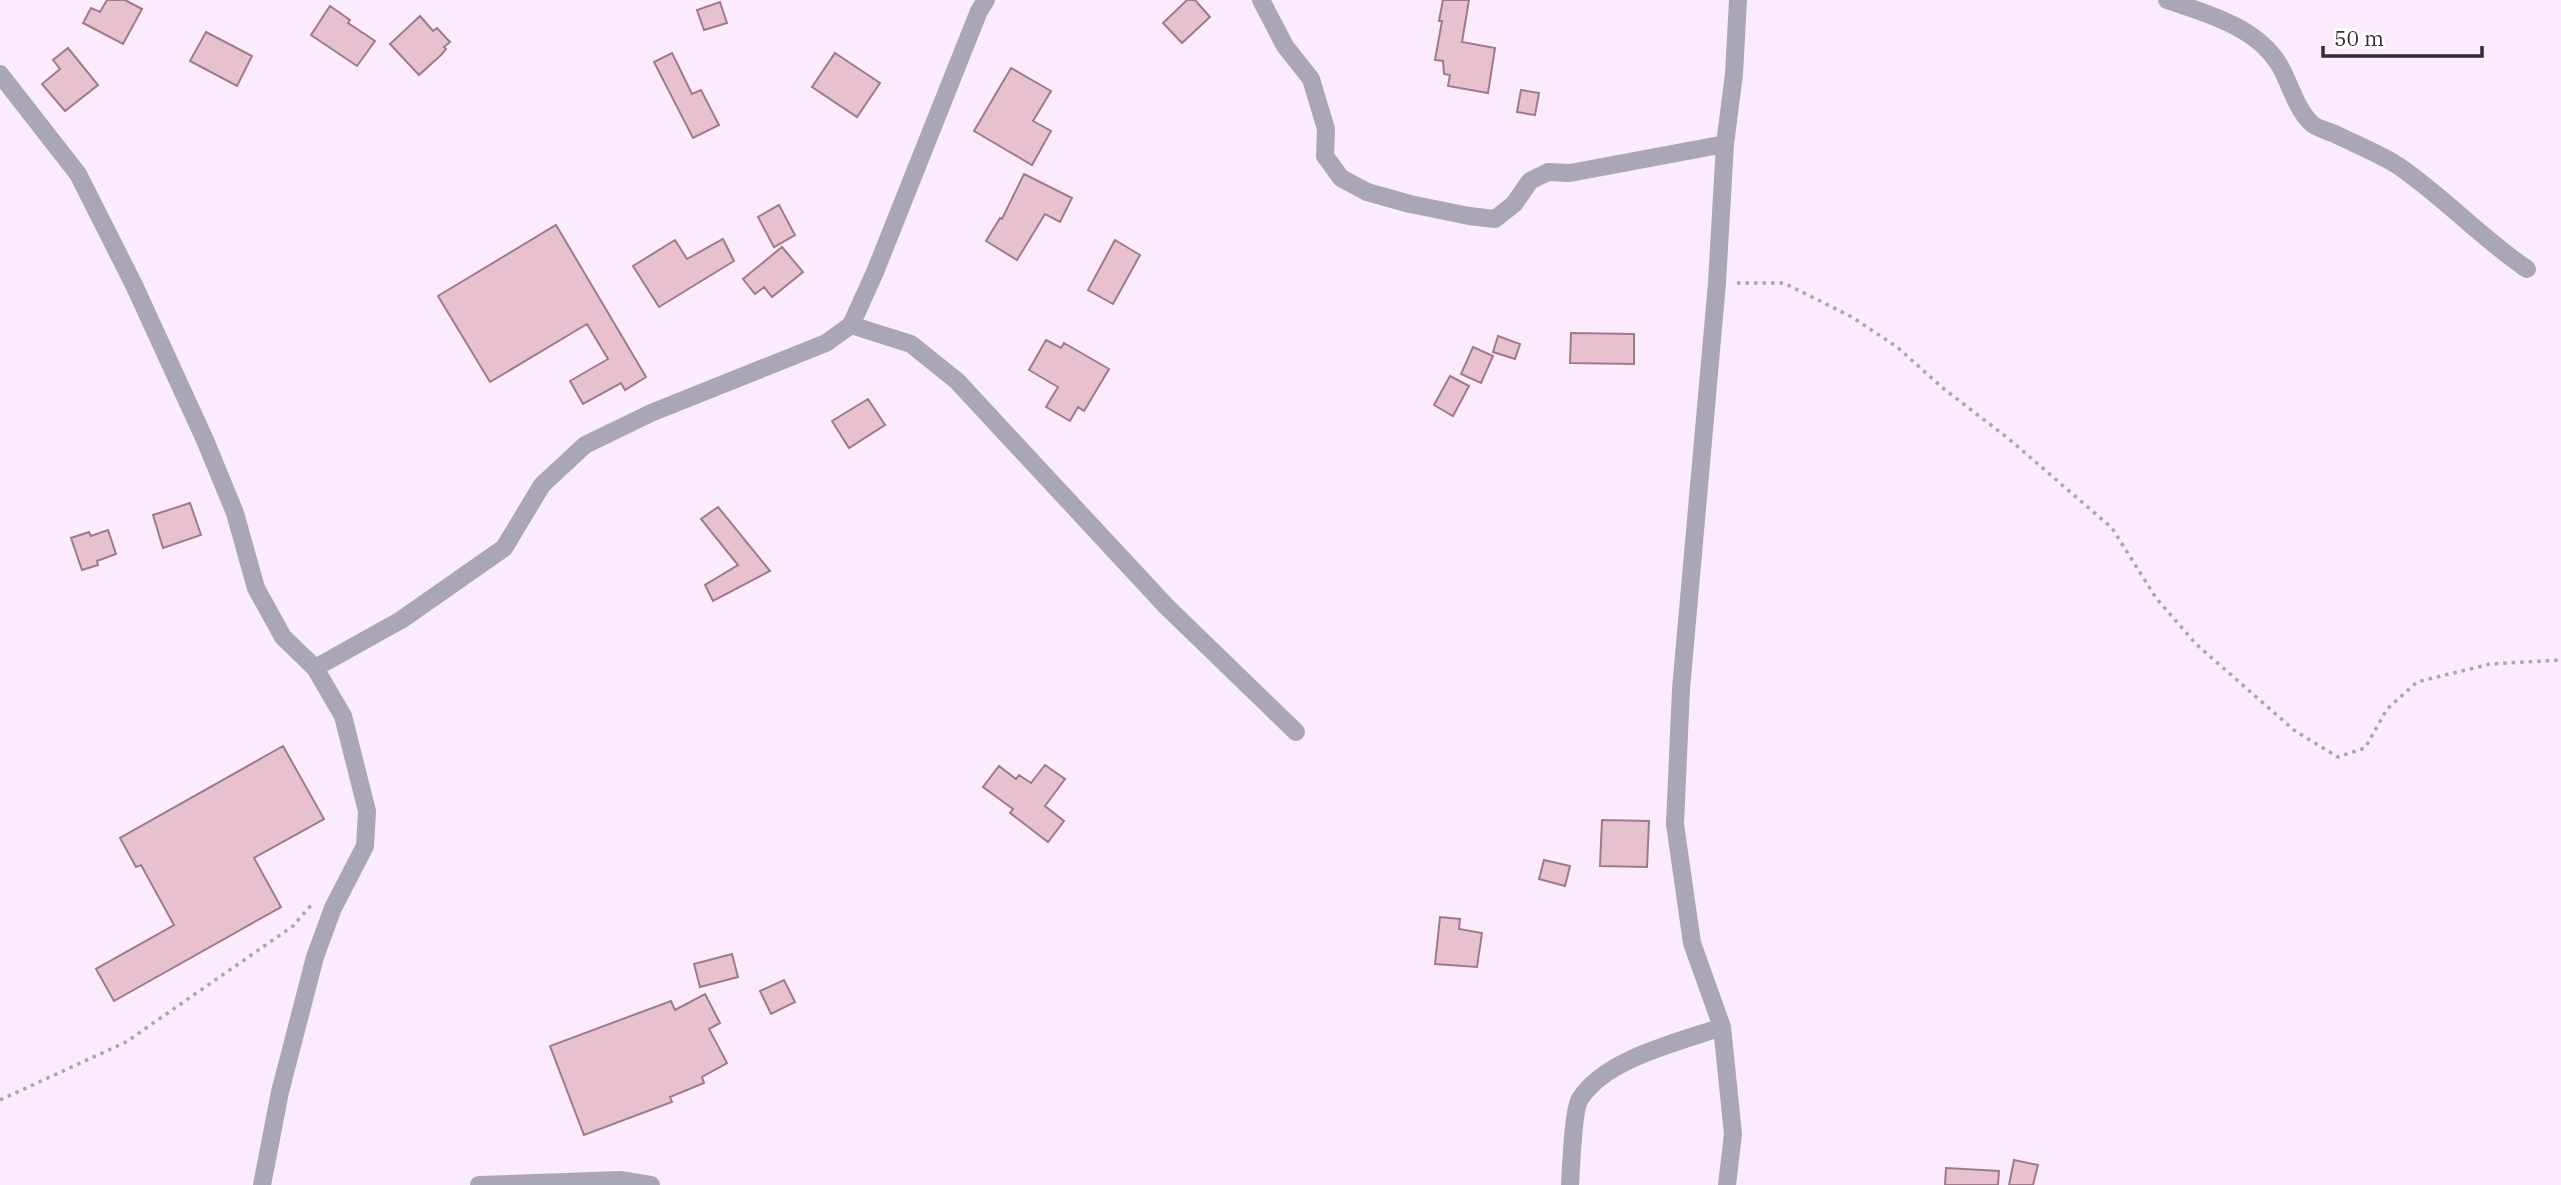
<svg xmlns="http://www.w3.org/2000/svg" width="2561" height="1185" viewBox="0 0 2561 1185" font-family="'IBM Plex Serif',serif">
	<rect width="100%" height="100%" fill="#fcebfc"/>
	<path fill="#e8c1d1" stroke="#9e7b8a" stroke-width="2" d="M 107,0 L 125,0 L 142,9 L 123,44 L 83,23 L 91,8 L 100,12 Z
		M 1187,0 L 1195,0 L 1210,17 L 1182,43 L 1163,23 Z
		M 1443,0 L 1469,0 L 1462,42 L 1495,48 L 1488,93 L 1448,86 L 1450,75 L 1444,74 L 1443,61 L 1435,60 L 1442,21 L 1439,21 Z
		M 720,2 L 727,23 L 704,30 L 697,10 Z
		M 330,6 L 350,20 L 348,23 L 375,41 L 357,66 L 311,35 Z
		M 420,16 L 433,31 L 437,28 L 450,42 L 444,47 L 446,49 L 441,55 L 419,75 L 390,44 Z
		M 206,32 L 252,56 L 237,86 L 190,61 Z
		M 68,48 L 98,85 L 65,111 L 42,84 L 60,69 L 53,60 Z
		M 672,53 L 692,94 L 701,90 L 719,125 L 693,138 L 654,62 Z
		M 835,53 L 880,83 L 857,117 L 812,87 Z
		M 1011,68 L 1051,91 L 1033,121 L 1051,131 L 1032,165 L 974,131 Z
		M 1521,90 L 1539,93 L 1535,115 L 1517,112 Z
		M 1024,174 L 1072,198 L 1060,222 L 1045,214 L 1017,260 L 986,241 L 1000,218 L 1002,219 Z
		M 779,205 L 795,235 L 774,247 L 758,217 Z
		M 556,225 L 646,377 L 625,390 L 621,383 L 583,404 L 570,381 L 608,359 L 587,324 L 490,382 L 438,296 Z
		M 723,239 L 734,261 L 659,307 L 633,266 L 675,240 L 687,259 Z
		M 1115,240 L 1140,255 L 1113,304 L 1088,290 Z
		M 782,247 L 803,272 L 772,297 L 764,287 L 755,294 L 743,279 Z
		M 1571,333 L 1634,334 L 1634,364 L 1570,363 Z
		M 1498,336 L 1520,344 L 1515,359 L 1493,352 Z
		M 1046,340 L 1061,348 L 1064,343 L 1109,369 L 1084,411 L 1078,407 L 1070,421 L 1046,407 L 1058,387 L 1029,370 Z
		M 1473,347 L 1493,356 L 1481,383 L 1461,374 Z
		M 1450,376 L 1469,386 L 1453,416 L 1434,405 Z
		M 868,399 L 885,425 L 849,448 L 832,421 Z
		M 190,503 L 201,535 L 163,548 L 153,515 Z
		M 718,507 L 770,571 L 713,601 L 705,585 L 738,565 L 701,519 Z
		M 108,530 L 116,554 L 97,561 L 98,565 L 82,570 L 71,538 L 89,532 L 91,536 Z
		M 283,746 L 324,819 L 254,858 L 281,907 L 114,1001 L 96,969 L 174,925 L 141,865 L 136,867 L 120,838 Z
		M 1045,765 L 1065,779 L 1045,806 L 1064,821 L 1048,842 L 1010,813 L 1013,809 L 983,787 L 999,766 L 1016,779 L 1019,775 L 1031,783 Z
		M 1602,820 L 1649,821 L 1647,867 L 1600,866 Z
		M 1544,860 L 1570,866 L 1565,886 L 1539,879 Z
		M 1440,917 L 1460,919 L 1459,929 L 1482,933 L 1477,967 L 1435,964 Z
		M 732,954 L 738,977 L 700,987 L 694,964 Z
		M 784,980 L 795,1002 L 771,1014 L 760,991 Z
		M 705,994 L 720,1023 L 709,1029 L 727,1063 L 702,1077 L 704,1083 L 670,1097 L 672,1102 L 584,1135 L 550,1046 L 671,1001 L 675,1010 Z
		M 2014,1160 L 2038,1165 L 2033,1185 L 2009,1185 Z
		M 1946,1168 L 1999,1171 L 1998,1185 L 1945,1185 Z"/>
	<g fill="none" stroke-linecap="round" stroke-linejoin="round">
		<path stroke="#b1a2b1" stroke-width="3.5" stroke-dasharray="3.5 5" stroke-linecap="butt" d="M 1737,283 L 1784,283 L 1852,317 L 1897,347 L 1944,389 L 2009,439 L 2112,528 L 2156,598 L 2196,644 L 2295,731 L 2338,757 L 2365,748 L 2387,709 L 2417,682 L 2490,664 L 2561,660
			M 0,1100 L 126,1042 L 293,926 L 313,903"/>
		<path stroke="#aaa6b4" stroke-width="18" d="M 1261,0 L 1285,46 L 1311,79 L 1326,129 L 1325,156 L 1341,178 L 1367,192 L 1410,204 L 1469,216 L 1495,219 L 1514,204 L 1530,181 L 1548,172 L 1570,173 L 1725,144
			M 2167,0 C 2208,14 2257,27 2280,66 C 2290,84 2296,108 2311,123 C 2316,128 2328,131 2335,134 C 2355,144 2378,153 2397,165 C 2443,196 2481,238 2527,269
			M 0,74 L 78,174 L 134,285 L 205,440 L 235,513 L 256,588 L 283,637 L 315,668 L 343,716 L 367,811 L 365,846 L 333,908 L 315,957 L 280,1092 L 262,1185
			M 851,325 L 911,344 L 957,381 L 1166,606 L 1296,732
			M 315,668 L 401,620 L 504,548 L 542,485 L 585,445 L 651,413 L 826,343 L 851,325 L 875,272 L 979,11 L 986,0
			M 479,1185 L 620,1180 L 651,1185
			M 1570,1185 C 1571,1170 1573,1109 1580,1099 C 1605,1059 1678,1042 1722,1027
			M 1727,1185 L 1733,1134 L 1722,1027 L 1692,943 L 1675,824 L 1681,689 L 1717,283 L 1725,144 L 1734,74 L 1738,0"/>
	</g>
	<path d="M2323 46v10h159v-10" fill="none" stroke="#362c37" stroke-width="3.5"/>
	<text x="2334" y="46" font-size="21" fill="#362c37" stroke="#ffffff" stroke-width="5" paint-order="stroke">50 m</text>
</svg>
